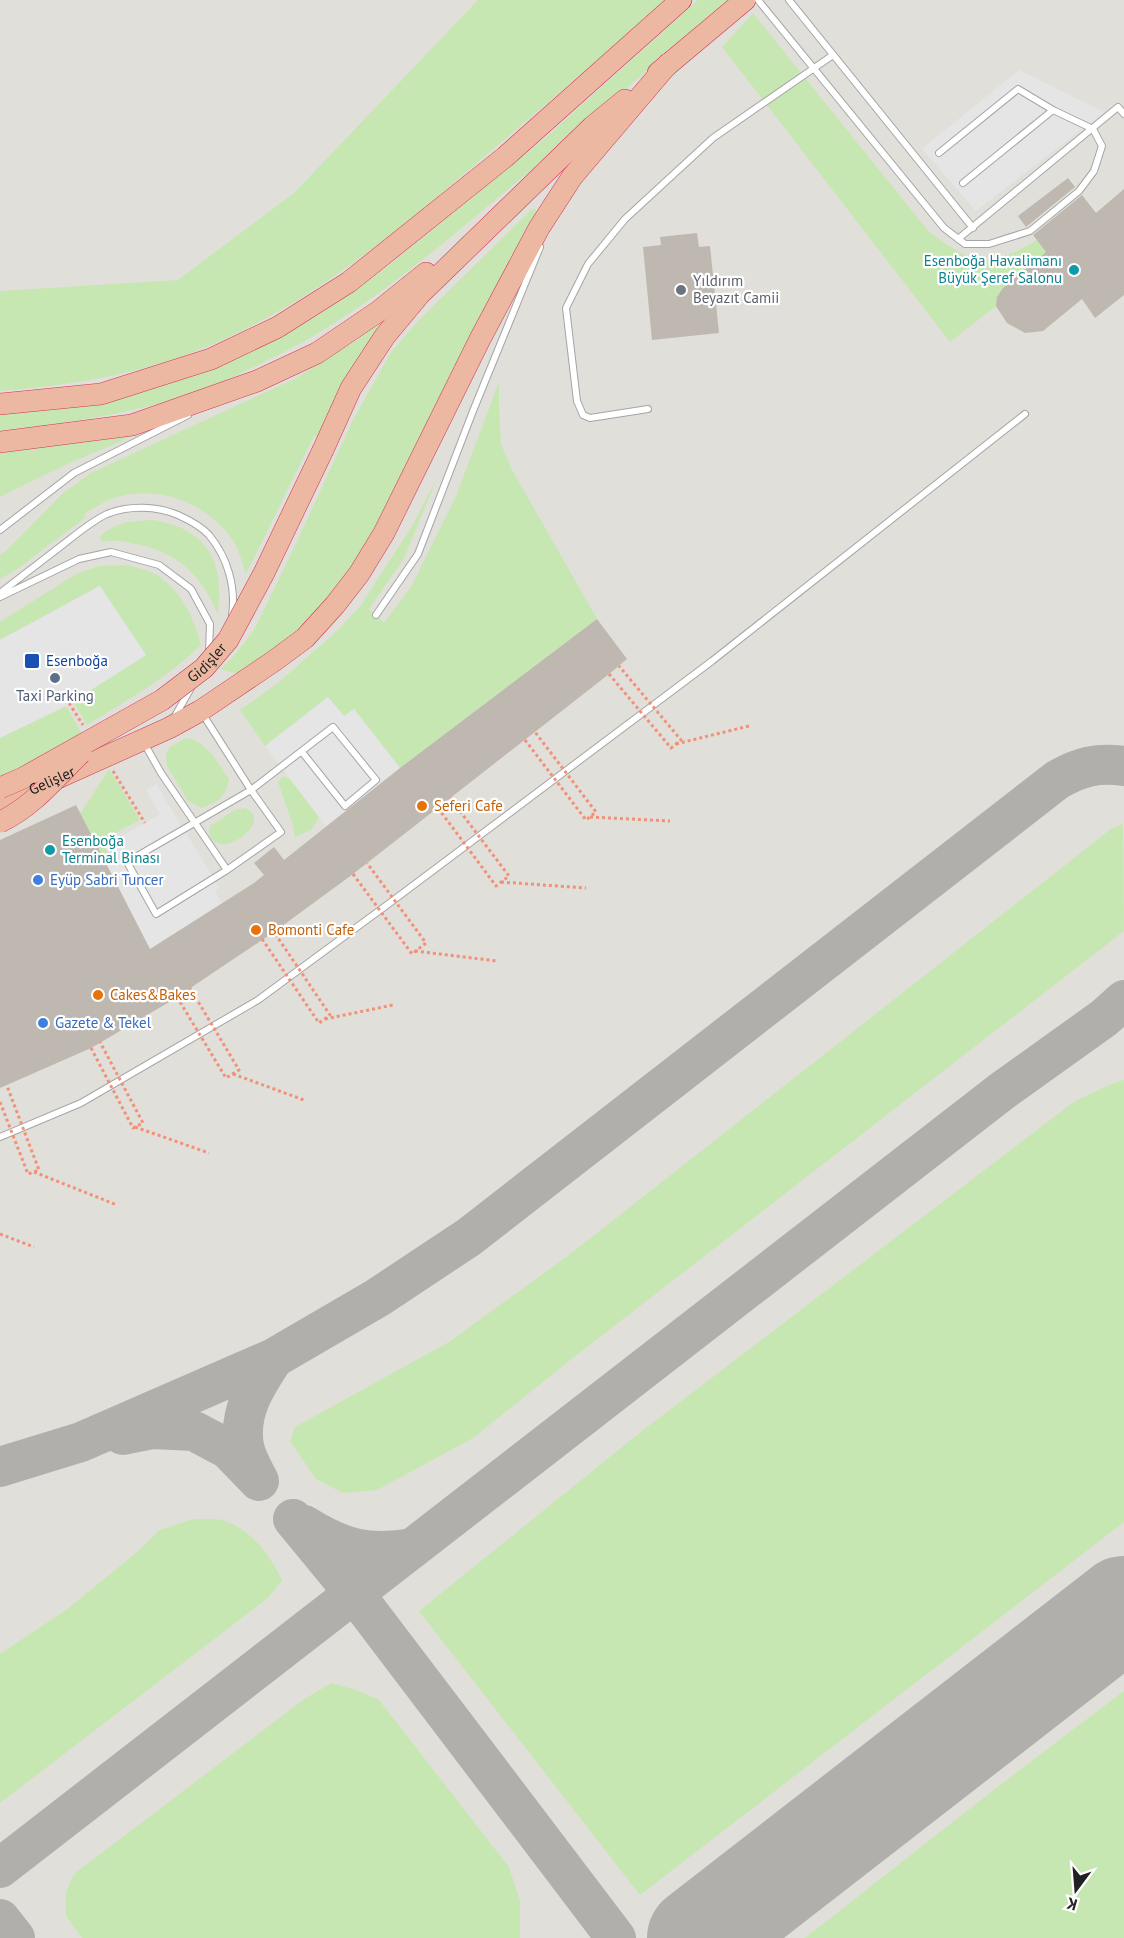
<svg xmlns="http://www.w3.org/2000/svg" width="1124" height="1938" viewBox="0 0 1124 1938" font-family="'PT Sans',sans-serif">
	<rect width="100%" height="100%" fill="#f1efe8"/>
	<path fill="#e0dfd9" d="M 0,0 L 1124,0 L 1124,1938 L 0,1938 Z"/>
	<path fill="#c7e7b2" d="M 478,0 L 666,0 C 606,54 545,105 484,157 C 394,234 303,311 191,353 C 130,376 64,386 0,391 L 0,291 L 178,280 L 294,193 Z
		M 698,0 L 728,0 C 651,67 573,135 494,201 C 414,268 342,328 245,371 C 231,378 218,385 204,390 C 138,413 69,422 0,432 L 0,413 L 275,339 L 320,314 L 378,274 L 543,140 Z
		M 753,13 L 929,232 C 976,266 986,269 1037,240 L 1046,252 C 1028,267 999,282 996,306 L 950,342 L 722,47 Z
		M 533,208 L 537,211 L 514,253 L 406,479 L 342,583 L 295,633 L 238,674 L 220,669 L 233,657 L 254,630 L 293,550 L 352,422 L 391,352 L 420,319 Z
		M 395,311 L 320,438 L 314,436 L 246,574 C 242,563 239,549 232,539 C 206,503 161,485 117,497 C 106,500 94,508 84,514 L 86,517 L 16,570 L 0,579 L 0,555 L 6,551 L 63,493 L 91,473 L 294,379 L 359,339 Z
		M 499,382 L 499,409 L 501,444 L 511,468 L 597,619 L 400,768 L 354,709 L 344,716 L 328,697 L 265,746 L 240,710 L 278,683 L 336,632 L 361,605 L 412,526 L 438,476 L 404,558 L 369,609 L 384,623 L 411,587 L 456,496 Z
		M 133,436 L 65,465 L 0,497 L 0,453 Z
		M 154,520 C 209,530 224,562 218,614 C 202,577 180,554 140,545 C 127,542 116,539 102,542 L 100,536 C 119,521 131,521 154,520 Z
		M 128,565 C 137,568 148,570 155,574 C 182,590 193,617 201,645 C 167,678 126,701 87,725 L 73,701 L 146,655 L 99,586 L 0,640 L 0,622 L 76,574 L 99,566 Z
		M 66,706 L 83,736 L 0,779 L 0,738 Z
		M 185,738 C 207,740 217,763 229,779 C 226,797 219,801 202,808 L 188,801 L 167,766 L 166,754 L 170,747 Z
		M 109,769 L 140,820 L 102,840 L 111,860 L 107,866 L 80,814 Z
		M 283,777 L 290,779 L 319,817 L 311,830 L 295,837 L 292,822 L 278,782 Z
		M 244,808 C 270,817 240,844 224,844 C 222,844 215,842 214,842 L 209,835 L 210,826 L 235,810 Z
		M 1123,824 L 1124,931 L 569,1361 L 473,1438 L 377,1490 L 343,1493 L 316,1479 L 290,1441 L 295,1427 L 449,1342 L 569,1255 L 1111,829 Z
		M 1124,1080 L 1124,1522 L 640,1895 L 419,1611 L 642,1431 L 1075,1101 L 1114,1083 Z
		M 193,1519 C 202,1519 213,1518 222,1520 C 251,1529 269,1554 282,1580 L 269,1597 L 0,1803 L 0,1654 L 66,1610 L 136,1553 L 160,1530 Z
		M 331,1683 L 356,1690 L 379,1700 L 509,1867 L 520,1901 L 520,1938 L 82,1938 L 66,1916 L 66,1892 L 74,1874 L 303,1700 Z
		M 1124,1691 L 1124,1938 L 805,1938 L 1000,1785 Z"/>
	<path fill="#e5e5e5" d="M 1019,70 L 1104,112 L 976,211 L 922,149 Z
		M 100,586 L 146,655 L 66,706 L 0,738 L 0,640 Z
		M 328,697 L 344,716 L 354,709 L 400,768 L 326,826 L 265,746 Z
		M 156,784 L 219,887 L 215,892 L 223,905 L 150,949 L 107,866 L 117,853 L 111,842 L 160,814 L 146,790 Z"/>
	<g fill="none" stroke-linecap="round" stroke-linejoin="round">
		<path stroke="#b0afac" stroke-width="40" d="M 123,1435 L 153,1429 L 194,1431 L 228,1449 L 259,1481 C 254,1471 246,1458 244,1446 C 238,1412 256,1385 274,1358
			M 0,1467 L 81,1442 L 274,1358 L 377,1298 L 469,1237 L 1057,780 C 1079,767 1098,762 1124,766
			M 293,1519 L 354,1593 L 616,1938
			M 304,1525 C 342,1549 369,1556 413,1548
			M 0,1868 L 1002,1091 L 1104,1018 L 1124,1000
			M 0,1919 L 15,1938"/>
		<path stroke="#b0afac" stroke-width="104" d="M 699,1938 L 1124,1608"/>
	</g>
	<path fill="#beb8b1" d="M 1068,178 L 1075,187 L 1026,227 L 1018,216 Z
		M 1124,189 L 1124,295 L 1095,318 L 1082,299 L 1043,331 L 1025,333 L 1007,323 L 996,306 L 997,297 L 1003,288 L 1046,252 L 1033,235 L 1082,195 L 1096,213 Z
		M 697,233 L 699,247 L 710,246 L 719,333 L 652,340 L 643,247 L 661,245 L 660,237 Z
		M 597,619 L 627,659 L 609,674 L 353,874 L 274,932 L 171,1001 L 91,1048 L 0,1088 L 0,840 L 76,805 L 150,949 L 254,883 L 264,875 L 254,863 L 274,847 L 284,860 L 400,768 Z"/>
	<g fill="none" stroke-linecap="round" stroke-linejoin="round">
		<defs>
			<path id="service" d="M 758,0 L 944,228 L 965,244 L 989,244 L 1030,231 L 1079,191 L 1094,171 L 1102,146 L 1093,129 L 1053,110 L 963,183
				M 789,0 L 973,228
				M 939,153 L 1018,89 L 1053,110
				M 958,239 L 1118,107 L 1124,114
				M 648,409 L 590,418 L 583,415 L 577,401 L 566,308 L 588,264 L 625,219 L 713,138 L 833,55
				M 0,530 L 74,473 L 188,415
				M 0,593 C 22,576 44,559 65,543 C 78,533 92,521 107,514 C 129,505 157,506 178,515 C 189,520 201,526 209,535 C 228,558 236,587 232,616
				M 0,597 L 79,559 L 111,552 L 159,565 L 191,589 L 210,624 L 209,652
				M 376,615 L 418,554 L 473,411 L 540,247
				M 175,716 L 191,688
				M 144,743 L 161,773 L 227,870 L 281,832 L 251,790 L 202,713
				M 227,870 L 156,914 L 127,862 L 251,790 L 333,727 L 376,780 L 345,806 L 302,752
				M 0,1137 L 81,1103 L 258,1000 L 391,902 L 712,661 L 1025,414"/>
			<g id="trunk">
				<path d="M 658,73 L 745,0"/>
				<path d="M 0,404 L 101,394 L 211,359 L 278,327 L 349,282 L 505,157 L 681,0"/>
				<path d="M 0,442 L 132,425 L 257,381 L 317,353 L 379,311 L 426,273"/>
				<path d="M 323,450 L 351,388 L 385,336 L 420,294 L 592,127 L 625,100"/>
				<path id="s1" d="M 0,804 L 169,728 L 200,711 L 274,661 L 305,638 L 335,605 L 359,574 L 384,533 L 480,339 L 539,228 L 572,177 L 668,64"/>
			</g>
		</defs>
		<use href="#service" stroke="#a5a5a5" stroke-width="8"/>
		<use href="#trunk" stroke="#d2325a" stroke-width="22"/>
		<path stroke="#f29078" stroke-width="3" stroke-dasharray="3 3" stroke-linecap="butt" d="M 69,703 L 83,725
			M 676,744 L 749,726
			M 113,771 L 145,823
			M 590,817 L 670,821
			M 501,882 L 586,888
			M 415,951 L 497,961
			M 325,1019 L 393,1005
			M 233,1074 L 304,1100
			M 135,1127 L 209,1153
			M 34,1172 L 117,1205
			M 0,1234 L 34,1247"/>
		<use href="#service" stroke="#fff" stroke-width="6"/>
		<use href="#trunk" stroke="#edb8a2" stroke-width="21"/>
		<defs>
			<g id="trunk-bridge">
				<path id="s2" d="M 0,788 L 23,778 L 162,700 L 204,668 L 228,640 L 264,573 L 323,450"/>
				<path d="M 0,822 C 34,806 55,778 81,753"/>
			</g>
		</defs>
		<use href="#trunk-bridge" stroke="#d2325a" stroke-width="22" stroke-linecap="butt"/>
		<path stroke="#f29078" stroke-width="3" stroke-dasharray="3 3" stroke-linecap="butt" d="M 609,674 L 671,748 L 681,740 L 619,666
			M 525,740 L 586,820 L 596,812 L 535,732
			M 438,808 L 496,886 L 509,876 L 450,798
			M 353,874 L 412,954 L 426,943 L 367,863
			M 262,939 L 319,1023 L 330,1015 L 274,932
			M 177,997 L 226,1078 L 239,1070 L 190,988
			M 91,1048 L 133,1128 L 143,1123 L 100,1042
			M 0,1102 L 28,1174 L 39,1170 L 7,1086"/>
		<use href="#trunk-bridge" stroke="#edb8a2" stroke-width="21"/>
	</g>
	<g fill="#0f9aa8" stroke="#fff" stroke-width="2">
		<circle cx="1074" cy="270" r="6"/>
		<circle cx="50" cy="850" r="6"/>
	</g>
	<circle fill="#6b7280" stroke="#fff" stroke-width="2" cx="681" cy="290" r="6"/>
	<rect fill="#1a4fb4" stroke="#fff" stroke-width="2" x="24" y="653" width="16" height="16" rx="3"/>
	<circle fill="#5c6f8a" stroke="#fff" stroke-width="2" cx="55" cy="678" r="6"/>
	<g fill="#e8710a" stroke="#fff" stroke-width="2">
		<circle cx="422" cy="806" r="6"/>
		<circle cx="256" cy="930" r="6"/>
		<circle cx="98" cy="995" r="6"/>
	</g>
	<g fill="#3f7fe0" stroke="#fff" stroke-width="2">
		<circle cx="38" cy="880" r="6"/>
		<circle cx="43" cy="1023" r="6"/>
	</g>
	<g text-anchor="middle" stroke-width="4.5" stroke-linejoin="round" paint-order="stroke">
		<g font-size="15" fill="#0d838f" stroke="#fff" text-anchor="end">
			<text x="1062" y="266">Esenboğa Havalimanı<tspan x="1062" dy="17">Büyük Şeref Salonu</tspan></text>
			<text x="62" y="846" text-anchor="start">Esenboğa<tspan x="62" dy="17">Terminal Binası</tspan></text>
		</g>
		<g font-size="15" fill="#5b616d" stroke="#fff" text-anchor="start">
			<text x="693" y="286">Yıldırım<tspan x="693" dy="17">Beyazıt Camii</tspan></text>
		</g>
		<g font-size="15" fill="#164399" stroke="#fff" text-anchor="start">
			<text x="46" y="666">Esenboğa</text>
		</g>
		<g font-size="15" fill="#212121" stroke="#fff">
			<text dy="5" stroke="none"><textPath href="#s2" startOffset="243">Gidişler</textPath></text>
			<text dy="5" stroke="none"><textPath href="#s1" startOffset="57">Gelişler</textPath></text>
		</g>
		<g font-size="15" fill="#4e5e75" stroke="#fff">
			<text x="55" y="701">Taxi Parking</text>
		</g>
		<g font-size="15" fill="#c56008" stroke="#fff" text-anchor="start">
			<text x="434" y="811">Seferi Cafe</text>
			<text x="268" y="935">Bomonti Cafe</text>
			<text x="110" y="1000">Cakes&amp;Bakes</text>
		</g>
		<g font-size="15" fill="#366cbe" stroke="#fff" text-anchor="start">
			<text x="50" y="885">Eyüp Sabri Tuncer</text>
			<text x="55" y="1028">Gazete &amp; Tekel</text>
		</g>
	</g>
	<g transform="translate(1076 1890) rotate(196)" stroke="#ffffff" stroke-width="4.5" paint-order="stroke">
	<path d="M0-4.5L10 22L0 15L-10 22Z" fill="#212121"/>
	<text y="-9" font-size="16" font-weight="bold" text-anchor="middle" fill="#212121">K</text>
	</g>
</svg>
